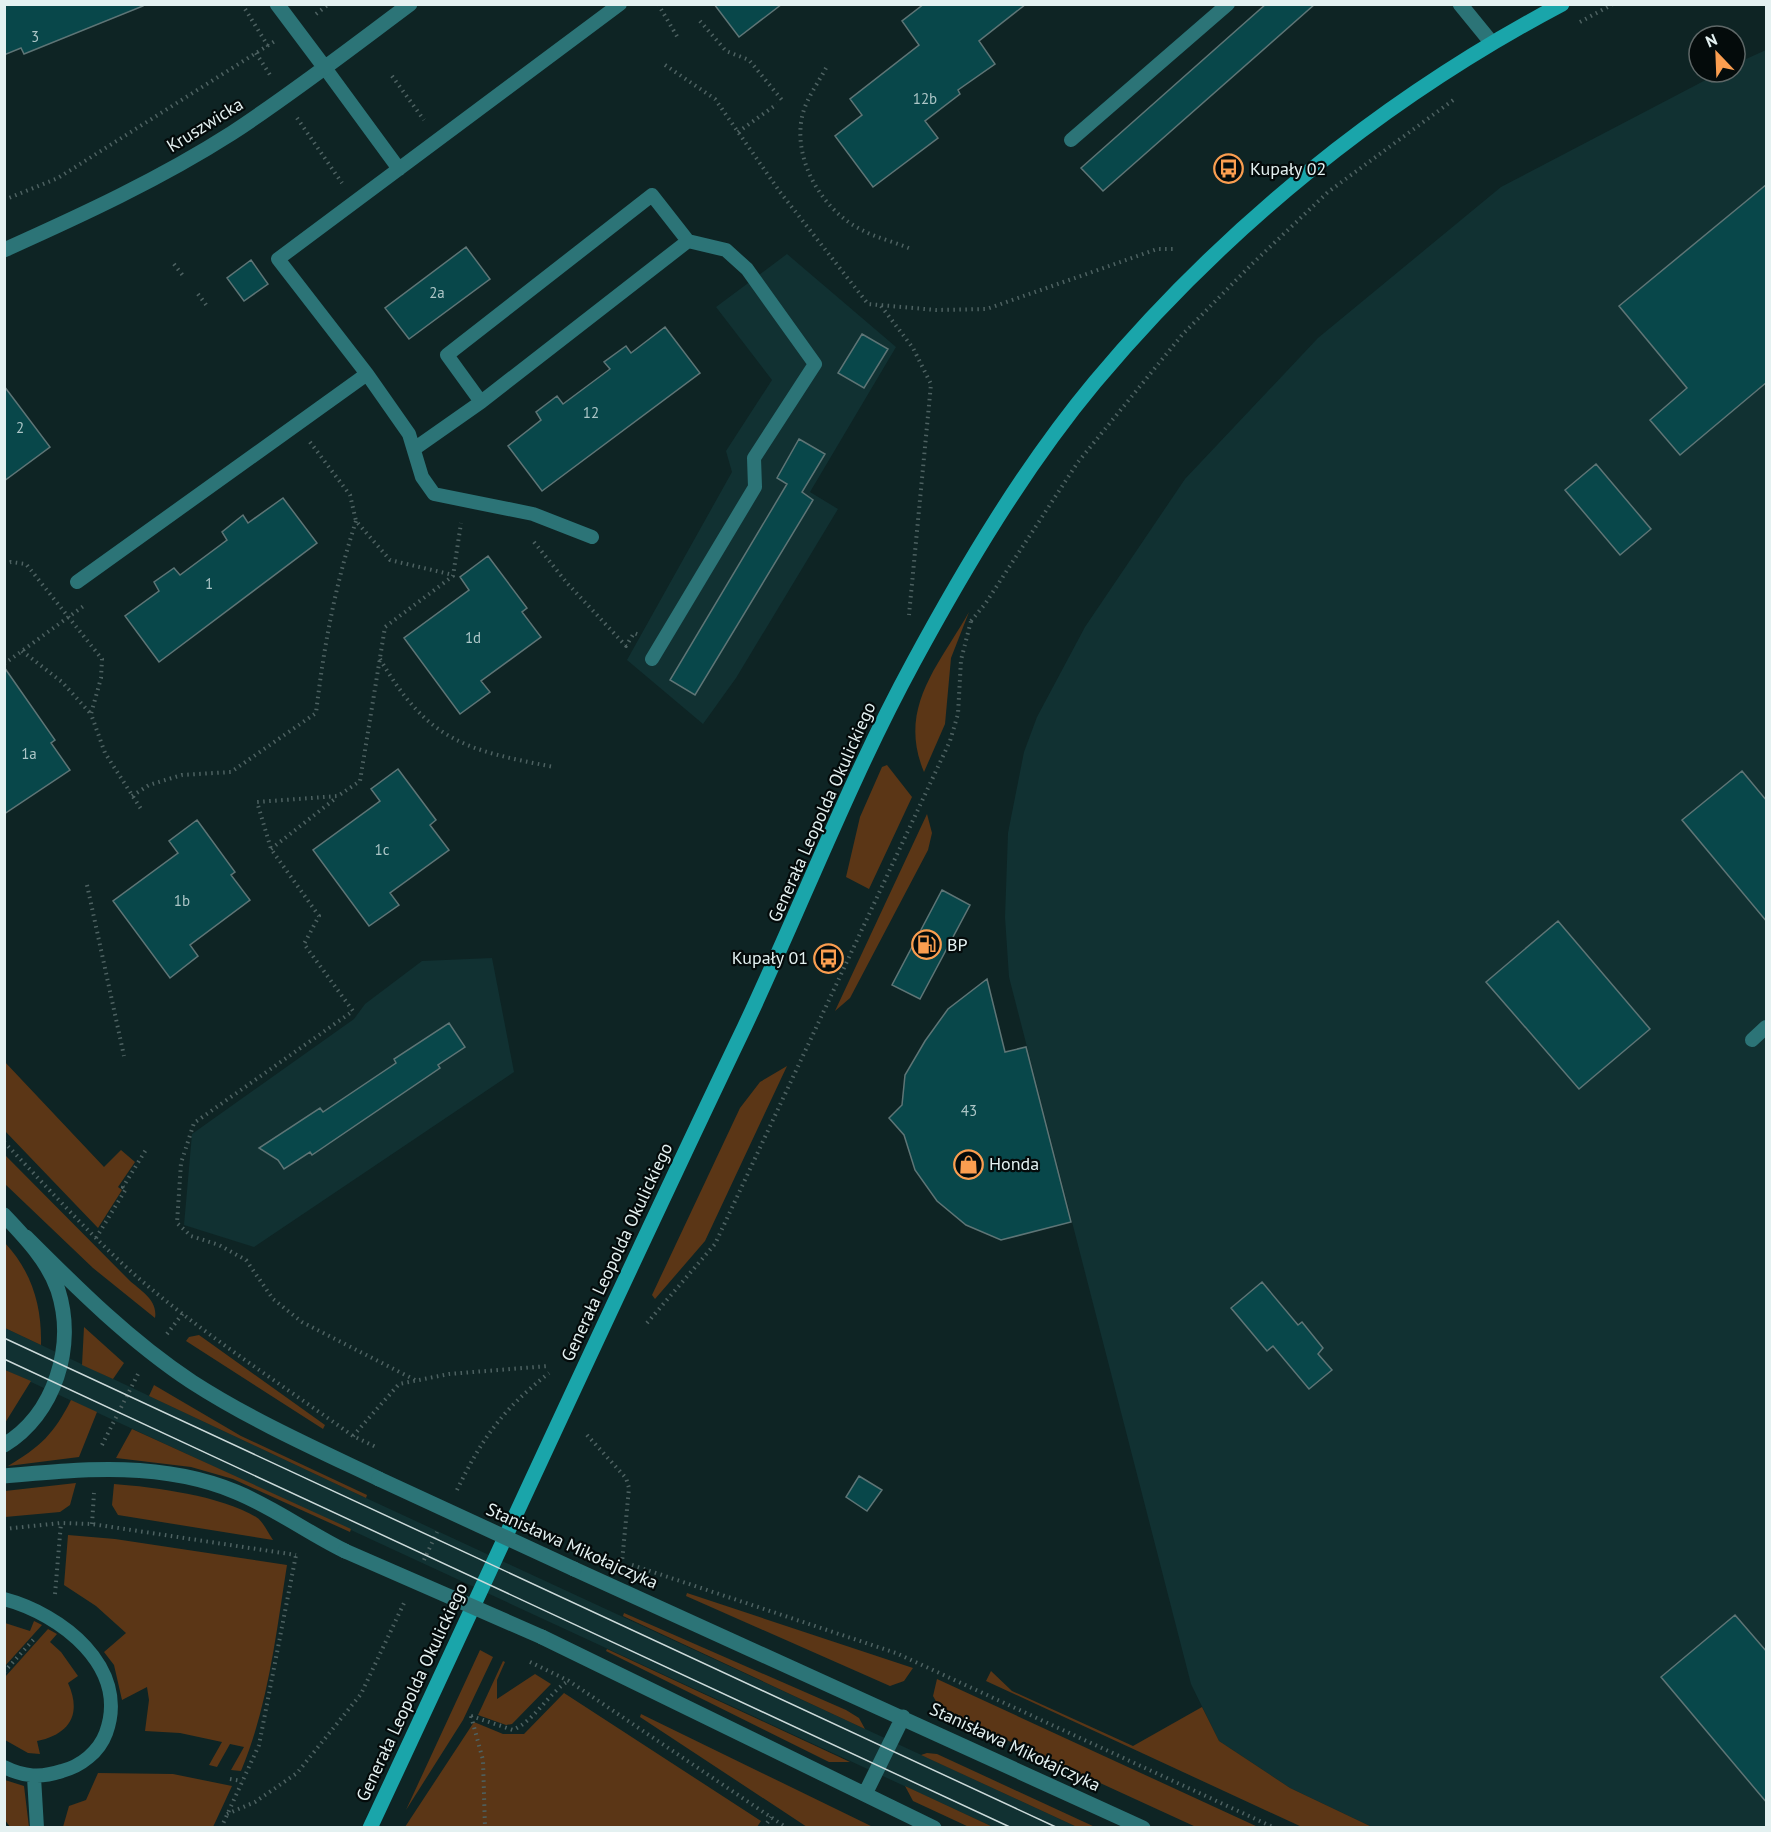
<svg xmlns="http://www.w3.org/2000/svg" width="1771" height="1832" viewBox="0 0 1771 1832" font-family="'PT Sans',sans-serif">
	<rect width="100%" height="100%" fill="#0e2424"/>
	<path fill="#113132" d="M 1766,50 L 1766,1827 L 1372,1827 L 1290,1788 L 1219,1741 L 1191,1684 L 1009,977 L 1005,917 L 1008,833 L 1024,752 L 1037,717 L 1085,627 L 1185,479 L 1318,338 L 1501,187 L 1721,72 L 1735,72 L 1735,64 Z
		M 787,254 L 896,347 L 810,492 L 838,509 L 736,678 L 703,724 L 627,660 L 732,472 L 726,451 L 772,380 L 716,307 Z
		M 492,958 L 514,1072 L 254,1247 L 184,1225 L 192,1134 L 354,1019 L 365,1004 L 422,961 Z
		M 5,1328 L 366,1498 L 1077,1827 L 993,1827 L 5,1370 Z"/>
	<path fill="#5b3616" d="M 969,612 L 951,658 L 945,724 L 924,772 C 897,708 939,665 969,612 Z
		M 887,765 L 912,797 L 869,889 L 846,877 L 860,817 L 882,767 Z
		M 927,814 L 932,833 L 928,850 L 850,998 L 835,1011 Z
		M 4,1061 L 104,1167 L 121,1150 L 135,1162 L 118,1187 L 122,1190 L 98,1228 L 5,1131 Z
		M 787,1066 L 705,1241 L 655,1299 L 652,1295 L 740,1108 L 760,1082 Z
		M 4,1154 L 129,1280 C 141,1291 158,1300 155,1318 L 93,1268 L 5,1184 Z
		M 5,1243 C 32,1272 42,1306 41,1345 L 5,1328 Z
		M 84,1327 L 124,1363 L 113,1379 L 82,1365 Z
		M 199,1335 L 325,1425 L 323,1429 L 186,1341 L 189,1337 Z
		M 5,1370 L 31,1381 L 5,1423 Z
		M 154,1385 L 241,1436 L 367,1495 L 366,1498 L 149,1396 Z
		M 71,1400 L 97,1412 L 79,1457 L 8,1466 C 40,1447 54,1434 71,1400 Z
		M 132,1429 L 351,1529 L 350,1532 L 233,1479 L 191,1467 L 116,1458 Z
		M 76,1483 L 70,1505 L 60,1512 L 5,1517 L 5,1491 Z
		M 114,1484 C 154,1487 222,1496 256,1517 C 263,1521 268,1533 273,1540 L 118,1515 L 112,1505 Z
		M 68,1535 L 115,1539 L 287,1565 C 276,1634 268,1707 241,1771 L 231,1770 L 244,1747 L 230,1744 L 217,1767 L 209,1765 L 222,1742 L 180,1733 L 145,1731 L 149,1700 L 147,1687 L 122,1700 L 114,1665 L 104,1652 L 126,1633 L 96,1606 L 64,1585 Z
		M 687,1593 L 913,1668 L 904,1681 L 890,1686 L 686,1596 Z
		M 624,1613 L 846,1710 L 859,1718 L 865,1729 L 623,1616 Z
		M 34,1621 L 42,1625 L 5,1666 L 5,1623 L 30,1631 Z
		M 48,1629 L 57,1634 L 50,1642 L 61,1652 L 78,1676 L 68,1683 C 82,1714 70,1734 37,1741 L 40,1754 L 28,1753 L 5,1740 L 5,1677 Z
		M 607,1649 L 850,1762 L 829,1762 L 606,1651 Z
		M 480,1650 L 493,1657 L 463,1720 L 406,1810 Z
		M 503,1661 L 505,1662 L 497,1680 L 497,1699 L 535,1674 L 551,1684 L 512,1724 L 506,1725 L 478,1715 Z
		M 991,1671 L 1012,1691 L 1133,1746 L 1202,1707 L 1219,1741 L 1290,1788 L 1372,1827 L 1302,1827 L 986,1681 Z
		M 937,1679 L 1258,1827 L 1196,1827 L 941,1710 L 933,1696 Z
		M 564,1693 L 761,1821 L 757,1827 L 405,1827 L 474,1722 L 503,1734 L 524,1734 Z
		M 641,1714 L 873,1827 L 807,1827 L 640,1717 Z
		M 927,1753 L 937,1754 L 1095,1827 L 1077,1827 L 921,1755 Z
		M 98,1773 L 173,1774 L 232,1786 L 213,1827 L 63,1827 L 69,1806 L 86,1800 Z
		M 5,1780 L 24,1786 L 29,1827 L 10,1827 L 5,1820 Z
		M 905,1786 L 993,1827 L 969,1827 L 913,1801 Z"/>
	<path fill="#08474a" stroke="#5e7576" stroke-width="1.5" d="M 4,4 L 143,4 L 143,6 L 24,54 L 21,48 L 4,55 Z
		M 714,4 L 782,4 L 739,37 Z
		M 924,4 L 1026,4 L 979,41 L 995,64 L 958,90 L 960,94 L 925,121 L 938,138 L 873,187 L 835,136 L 862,115 L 850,99 L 919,45 L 902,21 Z
		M 1266,4 L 1315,4 L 1103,191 L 1081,168 Z
		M 1767,184 L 1767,382 L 1680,455 L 1650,420 L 1687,388 L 1619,306 Z
		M 466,247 L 490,279 L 409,339 L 385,308 Z
		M 251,260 L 268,284 L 244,301 L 227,278 Z
		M 665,327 L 700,373 L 542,491 L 508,446 L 541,420 L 536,412 L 557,396 L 563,404 L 610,369 L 604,362 L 626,346 L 631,353 Z
		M 862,334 L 888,349 L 864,388 L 838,373 Z
		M 4,386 L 50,447 L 4,481 Z
		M 799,439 L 825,454 L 802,492 L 813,500 L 695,695 L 670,680 L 787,484 L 777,478 Z
		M 1596,464 L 1651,529 L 1620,555 L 1565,490 Z
		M 283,498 L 317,543 L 159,662 L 125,616 L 159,591 L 154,582 L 174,568 L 180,575 L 227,540 L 222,532 L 243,515 L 248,523 Z
		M 488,556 L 527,608 L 522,612 L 541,637 L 481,681 L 490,692 L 460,714 L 404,638 L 469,590 L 460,577 Z
		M 4,667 L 55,740 L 51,743 L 70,770 L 4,814 Z
		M 398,769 L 436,820 L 430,825 L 449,850 L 390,893 L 399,905 L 369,926 L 313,850 L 380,801 L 371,789 Z
		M 1742,771 L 1767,801 L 1767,922 L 1682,820 Z
		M 197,820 L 235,872 L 231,875 L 250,900 L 190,945 L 198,956 L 170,978 L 113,901 L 178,853 L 169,841 Z
		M 942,890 L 970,905 L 920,999 L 892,985 Z
		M 1558,921 L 1650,1029 L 1579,1089 L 1486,982 Z
		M 987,979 L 1005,1052 L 1026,1047 L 1071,1222 L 1001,1240 L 966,1225 L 937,1201 L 915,1170 L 904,1135 L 889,1118 L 902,1105 L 905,1075 L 925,1041 L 948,1009 Z
		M 449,1023 L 465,1047 L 438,1065 L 440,1068 L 312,1155 L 310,1152 L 284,1169 L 278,1160 L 259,1148 L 320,1108 L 323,1112 L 396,1063 L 394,1059 Z
		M 1262,1282 L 1298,1325 L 1302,1322 L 1323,1348 L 1318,1354 L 1332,1370 L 1309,1389 L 1273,1346 L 1267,1351 L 1231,1308 Z
		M 859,1476 L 882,1490 L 867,1511 L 846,1497 Z
		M 1735,1615 L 1767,1652 L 1767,1803 L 1661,1677 Z"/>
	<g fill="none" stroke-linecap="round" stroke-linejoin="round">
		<path stroke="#4e6262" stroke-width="4" stroke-dasharray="1.5 4.5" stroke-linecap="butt" d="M 242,4 L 268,46
			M 658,4 L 678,38
			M 316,14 L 329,4
			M 700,21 L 726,51 L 749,60 L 782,100
			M 1580,22 L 1613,4
			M 256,53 L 272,78
			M 665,65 L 715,99 L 780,192 L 868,304 L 936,310 L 987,309 L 1157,249 L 1177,249
			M 826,68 C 818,83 807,98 803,113 C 791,157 821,209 860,229 C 876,238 895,242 911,249
			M 392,76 L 424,120
			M 297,118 L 342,183
			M 738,132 L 777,104
			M 4,200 L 58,178 L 275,41
			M 174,264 L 184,277
			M 198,294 L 207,306
			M 881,306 L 913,348 L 931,384 L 909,615
			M 310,442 L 350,495 L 356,521 L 390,560 L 453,575
			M 534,542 L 567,583 L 626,646 L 634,633 L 639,635
			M 4,564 L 11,562 L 26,564 L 102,659 L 101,678 L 91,714 L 105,753 L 141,809
			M 971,621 L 985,604 L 1078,462 L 1182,335 L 1252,264 L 1328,192 L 1456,98
			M 22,651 L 62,682 L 91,714
			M 380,659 C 428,741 465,750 554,767
			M 4,664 L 85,605
			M 132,796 L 149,785 L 182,775 L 231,772 L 316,713 C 324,645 335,586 356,521
			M 271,849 L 336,798
			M 87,885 L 124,1056
			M 4,1142 C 47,1187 89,1234 136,1276 C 203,1334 281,1384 353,1436 L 376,1447
			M 96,1238 L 126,1189 L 123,1187 L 147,1148
			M 647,1323 L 715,1244 L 950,741 L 958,714 L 961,660 L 971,621
			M 167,1334 L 183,1313
			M 415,1380 L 302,1322 L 273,1299 L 246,1260 L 219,1245 L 191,1236 L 177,1223 L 181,1163 L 194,1123 L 353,1011 L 304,944 L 319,916 L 271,849 L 257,802 L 338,796 L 360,781 L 385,627 L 453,576 L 461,523
			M 587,1435 L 626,1478 L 629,1488 L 622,1562
			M 353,1436 L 399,1384 L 449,1374 L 548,1366
			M 102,1445 L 138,1374
			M 457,1490 C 482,1438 503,1409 549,1373
			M 92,1524 L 94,1493
			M 4,1529 L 61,1523 L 92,1524 L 296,1555
			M 424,1560 L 437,1532
			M 632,1565 L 896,1653 L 1275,1828
			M 55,1594 L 61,1523
			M 530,1662 L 569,1681 L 787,1828
			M 4,1672 L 35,1638
			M 471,1716 L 513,1730 C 535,1720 548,1694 568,1681
			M 471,1716 L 483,1760 L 485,1828
			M 230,1779 L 242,1781
			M 227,1814 L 255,1802 L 297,1773 L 361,1694 L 404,1603
			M 4,1826 L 6,1828
			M 221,1828 L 259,1745 L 296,1555
			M 764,1828 L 771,1817"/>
		<path stroke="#2c7477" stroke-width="14" d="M 325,68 L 399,169
			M 1071,140 L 1228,4
			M 367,374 L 409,434 L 422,477 L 434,494 L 533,514 L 592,537
			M 414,449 L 481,402 L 688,241 L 652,195 L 447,355 L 481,402
			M 77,582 L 367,374 L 278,259 L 620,4
			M 652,659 L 755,487 L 754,458 L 815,364 L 747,269 L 726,250 L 688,241
			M 1752,1040 L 1766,1027
			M 4,1599 C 61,1614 130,1667 106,1733 C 99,1752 81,1766 62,1771 C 41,1778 24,1777 4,1767
			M 34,1777 L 37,1828"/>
		<path stroke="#2c7477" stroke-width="15" d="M 277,4 L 325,68
			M 1460,4 L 1491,42
			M 4,250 C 82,215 160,179 232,133 C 293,93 351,48 410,4"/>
		<path stroke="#2c7477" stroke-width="15" d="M 4,1215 C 25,1237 48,1261 58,1290 C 76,1346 55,1414 4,1445
			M 26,1237 C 78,1289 130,1341 192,1382 C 251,1420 316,1449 379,1479
			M 4,1476 C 82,1469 162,1461 236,1492 C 275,1508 308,1533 345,1551
			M 574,1569 L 1143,1828
			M 542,1637 L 934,1828
			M 865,1794 L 903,1717"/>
		<path stroke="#1aa5aa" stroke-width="15" d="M 370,1828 C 495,1561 617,1293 744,1028 C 801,907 849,781 913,663 C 965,567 1025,466 1095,382 C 1224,228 1384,98 1562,4"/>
		<path stroke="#ccdada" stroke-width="1.5" d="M 4,1338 L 1058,1828
			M 4,1359 L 1012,1828"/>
		<path stroke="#2c7477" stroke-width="15" d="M 379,1479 L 574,1569
			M 345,1551 L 542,1637"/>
	</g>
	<defs>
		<symbol id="bus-ring" viewBox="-11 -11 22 22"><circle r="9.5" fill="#040b0b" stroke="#fb9e50" stroke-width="1.5"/><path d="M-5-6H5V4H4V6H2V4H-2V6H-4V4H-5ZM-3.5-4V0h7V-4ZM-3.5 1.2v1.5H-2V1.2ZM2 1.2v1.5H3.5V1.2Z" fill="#fb9e50"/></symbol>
		<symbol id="fuel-ring" viewBox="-11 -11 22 22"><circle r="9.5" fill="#040b0b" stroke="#fb9e50" stroke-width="1.5"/><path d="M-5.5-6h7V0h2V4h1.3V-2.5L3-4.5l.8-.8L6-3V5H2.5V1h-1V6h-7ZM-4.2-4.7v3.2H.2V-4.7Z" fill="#fb9e50"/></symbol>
		<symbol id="shop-ring" viewBox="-11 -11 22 22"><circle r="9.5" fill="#040b0b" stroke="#fb9e50" stroke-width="1.5"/><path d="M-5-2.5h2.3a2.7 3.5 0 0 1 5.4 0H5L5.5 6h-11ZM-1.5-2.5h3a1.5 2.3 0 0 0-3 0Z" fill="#fb9e50"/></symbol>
	</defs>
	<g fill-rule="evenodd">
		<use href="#bus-ring" x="1212" y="152" width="33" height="33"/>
		<use href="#fuel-ring" x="910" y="928" width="33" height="33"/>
		<use href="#bus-ring" x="812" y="942" width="33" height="33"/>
		<use href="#shop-ring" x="952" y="1148" width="33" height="33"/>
	</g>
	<g text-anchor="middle" stroke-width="4.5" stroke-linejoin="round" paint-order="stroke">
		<g font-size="15" fill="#adc6c7">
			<text x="35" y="42">3</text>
			<text x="925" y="104">12b</text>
			<text x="437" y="298">2a</text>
			<text x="591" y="418">12</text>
			<text x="20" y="433">2</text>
			<text x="209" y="589">1</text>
			<text x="473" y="643">1d</text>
			<text x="29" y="759">1a</text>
			<text x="382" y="855">1c</text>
			<text x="182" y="906">1b</text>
			<text x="969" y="1116">43</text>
		</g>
		<g font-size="18" fill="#e4f1f1" stroke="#040b0b">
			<text transform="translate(205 125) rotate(-32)" y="6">Kruszwicka</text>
			<text transform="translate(822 812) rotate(-66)" y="6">Generała Leopolda Okulickiego</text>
			<text transform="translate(617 1252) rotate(-65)" y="6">Generała Leopolda Okulickiego</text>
			<text transform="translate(572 1546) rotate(24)" y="6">Stanisława Mikołajczyka</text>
			<text transform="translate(412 1692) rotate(-65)" y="6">Generała Leopolda Okulickiego</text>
			<text transform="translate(1015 1747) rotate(25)" y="6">Stanisława Mikołajczyka</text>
		</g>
		<g font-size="18" fill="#e4f1f1" stroke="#040b0b" text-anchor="start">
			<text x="1250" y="175">Kupały 02</text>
			<text x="947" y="951">BP</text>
			<text x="808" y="964" text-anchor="end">Kupały 01</text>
			<text x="989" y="1170">Honda</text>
		</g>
	</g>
	<rect width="1771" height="1832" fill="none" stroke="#e4f1f1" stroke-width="12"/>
	<g transform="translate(1717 54) rotate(337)"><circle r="28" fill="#040b0b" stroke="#5e6767" stroke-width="1.5"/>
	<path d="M0-4.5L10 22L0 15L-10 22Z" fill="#fb9e50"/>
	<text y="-9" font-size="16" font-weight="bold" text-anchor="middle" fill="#e4f1f1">N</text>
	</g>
</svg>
